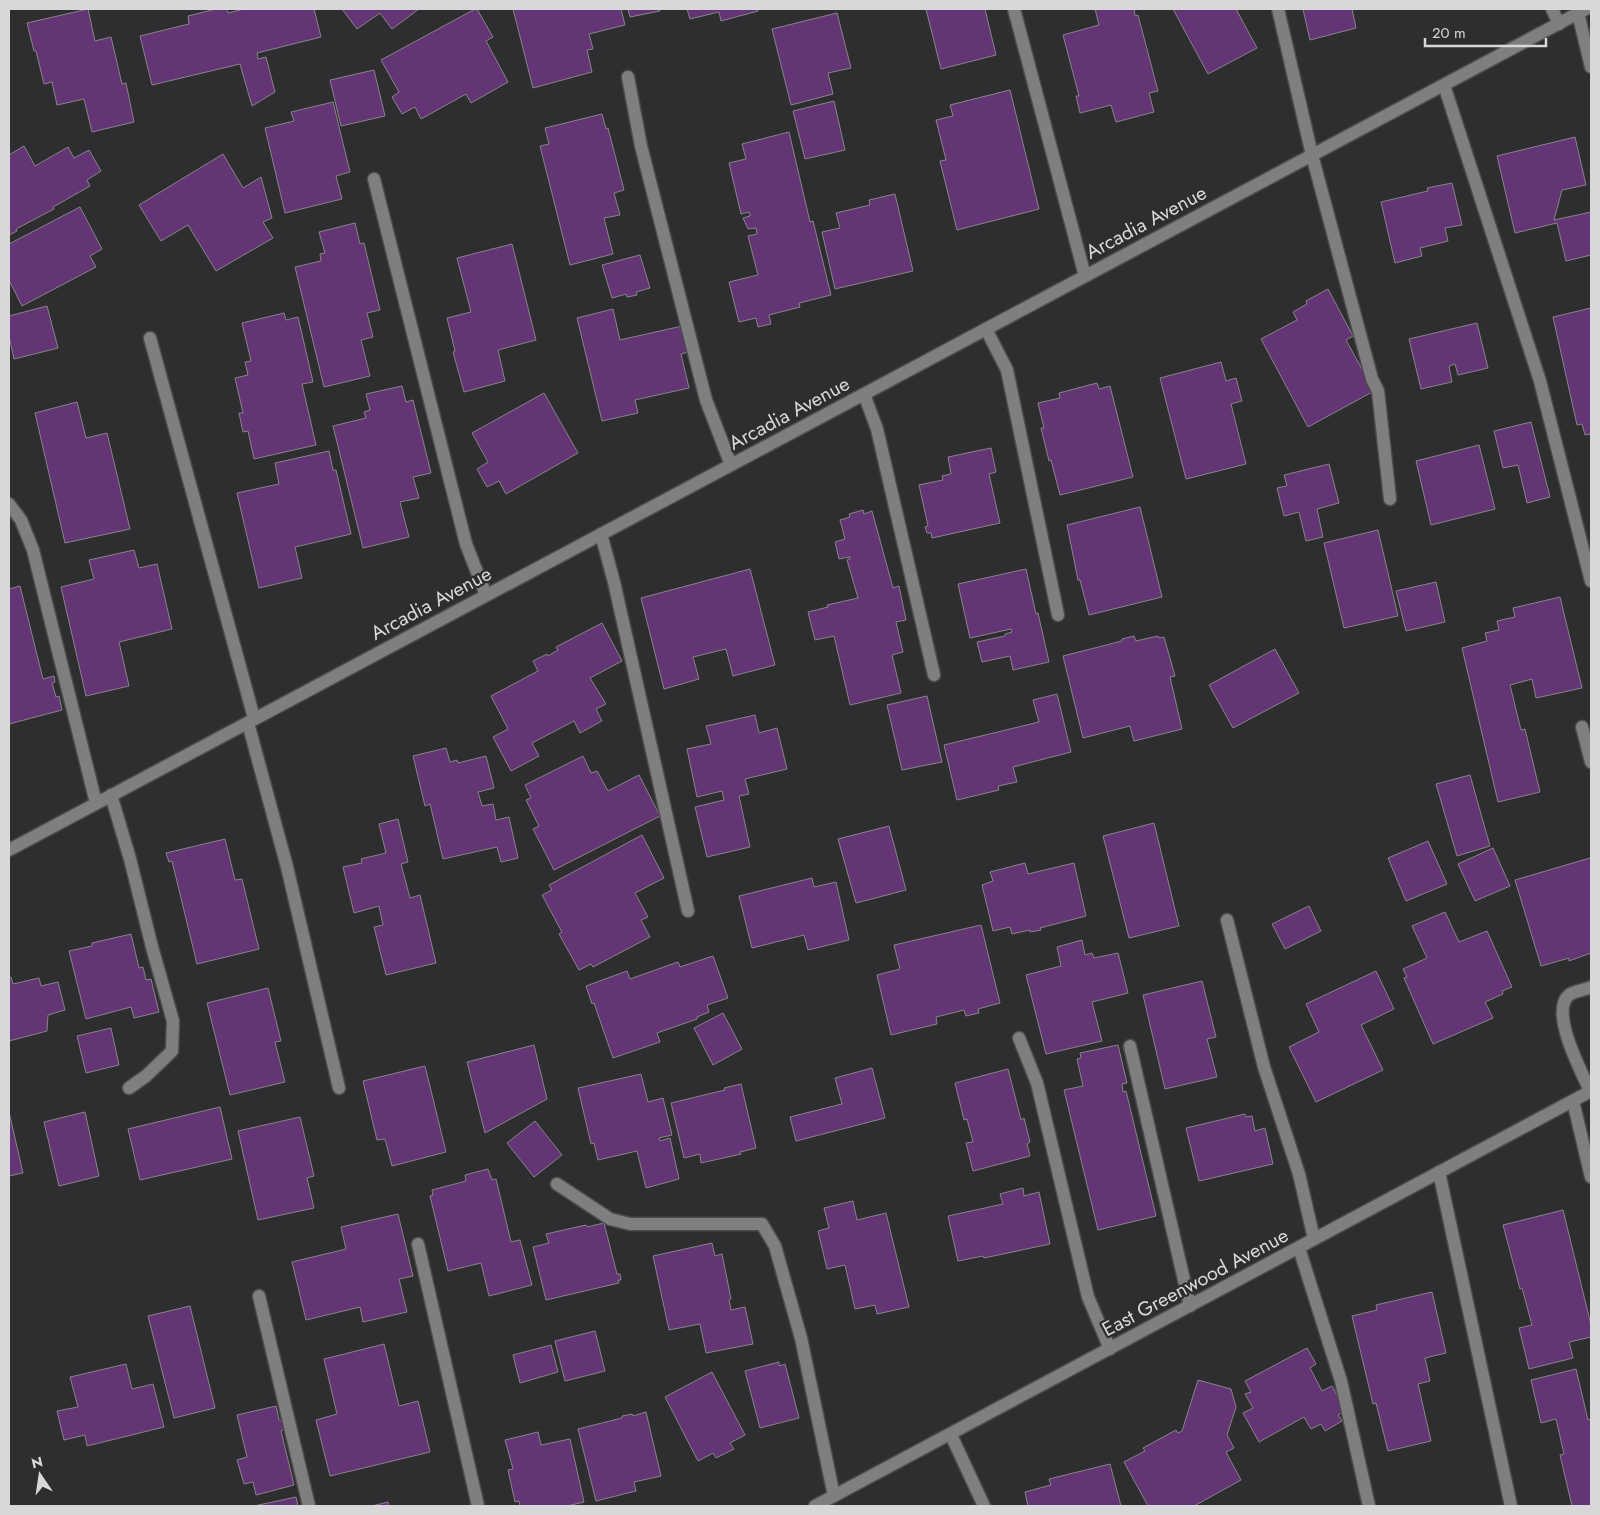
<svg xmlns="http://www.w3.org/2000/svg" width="1600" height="1515" viewBox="0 0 1600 1515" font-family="Jost,sans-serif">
	<rect width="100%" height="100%" fill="#2e2d2f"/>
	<path fill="#643574" stroke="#878588" d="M 88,9 L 95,41 L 111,37 L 122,84 L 126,83 L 134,122 L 92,132 L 84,99 L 57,105 L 52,82 L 44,84 L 36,51 L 34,51 L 27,23 Z
		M 216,9 L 227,9 L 228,13 L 244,9 L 314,9 L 321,37 L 257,53 L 258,59 L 266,57 L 275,92 L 252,106 L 240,64 L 152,85 L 140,36 L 189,24 L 188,16 Z
		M 342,9 L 419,9 L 392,29 L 380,13 L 357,29 Z
		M 475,9 L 477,9 L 493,37 L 486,41 L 508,82 L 471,103 L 466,94 L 421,119 L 415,107 L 402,114 L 392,97 L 399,92 L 381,60 Z
		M 513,9 L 621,9 L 625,25 L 589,34 L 593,49 L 587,50 L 592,72 L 533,88 Z
		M 628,9 L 659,9 L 660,11 L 630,17 Z
		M 687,9 L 758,9 L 758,11 L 721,21 L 719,12 L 690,19 Z
		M 926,9 L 985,9 L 996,55 L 941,69 Z
		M 1095,9 L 1134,9 L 1135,16 L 1138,15 L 1158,91 L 1149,93 L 1154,112 L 1116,122 L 1111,105 L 1080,113 L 1076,96 L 1079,96 L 1063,35 L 1099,25 Z
		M 1173,9 L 1236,9 L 1257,48 L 1208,74 Z
		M 1303,9 L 1352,9 L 1356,28 L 1310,40 Z
		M 837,13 L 851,68 L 828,73 L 833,94 L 791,105 L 772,29 Z
		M 374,70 L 385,116 L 341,126 L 330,80 Z
		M 1010,90 L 1039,209 L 957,230 L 940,161 L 946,160 L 936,120 L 953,116 L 950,105 Z
		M 834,101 L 845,150 L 805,159 L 793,111 Z
		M 333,102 L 350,172 L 336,176 L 342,199 L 285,213 L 265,128 L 294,121 L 291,112 Z
		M 602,114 L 606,129 L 608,128 L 624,190 L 614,193 L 620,215 L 604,218 L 613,254 L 570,265 L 540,146 L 549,144 L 545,128 Z
		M 789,132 L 810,222 L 813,221 L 831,295 L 799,303 L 800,307 L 769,315 L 771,324 L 758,327 L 756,318 L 739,322 L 729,282 L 758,275 L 748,236 L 757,234 L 756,228 L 748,229 L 743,218 L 750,216 L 749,212 L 741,214 L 729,163 L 746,159 L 742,144 Z
		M 1575,137 L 1586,185 L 1562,190 L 1554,220 L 1591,212 L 1591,255 L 1566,261 L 1557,223 L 1515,233 L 1497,156 Z
		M 24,146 L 35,166 L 68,147 L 74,158 L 89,150 L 101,171 L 87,180 L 90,186 L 53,207 L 54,209 L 16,229 L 17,231 L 9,235 L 9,155 Z
		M 223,154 L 243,188 L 261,177 L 272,218 L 263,222 L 273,238 L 216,271 L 188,225 L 161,241 L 139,205 Z
		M 1452,183 L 1462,225 L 1445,228 L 1448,241 L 1420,248 L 1422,256 L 1395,263 L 1381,202 L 1428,191 L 1427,188 Z
		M 895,194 L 913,271 L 835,289 L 822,232 L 840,228 L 836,213 L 870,205 L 869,200 Z
		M 80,207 L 102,249 L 90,256 L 96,267 L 22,306 L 9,280 L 9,244 Z
		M 355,223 L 360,244 L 364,243 L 380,310 L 367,313 L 373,337 L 361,340 L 370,376 L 324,387 L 295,267 L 321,261 L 320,254 L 325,253 L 319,232 Z
		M 512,244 L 536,340 L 498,350 L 505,381 L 464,392 L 453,352 L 455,351 L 447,318 L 471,312 L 457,258 Z
		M 640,255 L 650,288 L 636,292 L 637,295 L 627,297 L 626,294 L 612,298 L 602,265 Z
		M 1328,289 L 1353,336 L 1346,340 L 1374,391 L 1308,427 L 1261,339 L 1297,320 L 1293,312 L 1307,304 L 1306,301 Z
		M 47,306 L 58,348 L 14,359 L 9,336 L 9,316 Z
		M 1591,308 L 1591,434 L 1585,435 L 1582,424 L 1577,425 L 1553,317 Z
		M 613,309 L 620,340 L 682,326 L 688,352 L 681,354 L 689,388 L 635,400 L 638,413 L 602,421 L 577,318 Z
		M 284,313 L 286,320 L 298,317 L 313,382 L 302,384 L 316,445 L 254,459 L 248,431 L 243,432 L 239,413 L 243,413 L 235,378 L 248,375 L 245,362 L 251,361 L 242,323 Z
		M 1477,323 L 1488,368 L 1458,375 L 1455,364 L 1449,366 L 1452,382 L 1421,389 L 1409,339 Z
		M 1221,362 L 1226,381 L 1236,378 L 1242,401 L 1231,404 L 1246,464 L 1186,479 L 1160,378 Z
		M 1097,383 L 1099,389 L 1110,386 L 1133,477 L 1060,495 L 1051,460 L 1049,461 L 1041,428 L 1044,428 L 1038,403 L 1060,398 L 1059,393 Z
		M 402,386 L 406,402 L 413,400 L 431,473 L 413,477 L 419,498 L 400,502 L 409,537 L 363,548 L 333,426 L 366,418 L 364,412 L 370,410 L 366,394 Z
		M 544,393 L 578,453 L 506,494 L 499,481 L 487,487 L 477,469 L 488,462 L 472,433 Z
		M 77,402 L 86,438 L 107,433 L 130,529 L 65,543 L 35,413 Z
		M 1531,422 L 1550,497 L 1527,503 L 1518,465 L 1503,468 L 1494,431 Z
		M 1479,445 L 1495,509 L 1431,525 L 1416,461 Z
		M 991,448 L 996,472 L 989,474 L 1000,523 L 932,538 L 931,533 L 927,533 L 925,527 L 928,526 L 919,485 L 943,480 L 942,476 L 951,474 L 948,457 Z
		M 329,451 L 333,470 L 336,470 L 351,534 L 295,547 L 302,578 L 259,588 L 237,493 L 279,484 L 275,463 Z
		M 1329,464 L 1339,503 L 1317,509 L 1323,537 L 1306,541 L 1299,512 L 1284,516 L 1277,488 L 1287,486 L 1284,475 Z
		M 1140,507 L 1162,597 L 1089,615 L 1080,580 L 1078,580 L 1067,525 Z
		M 863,510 L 864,514 L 872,511 L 893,588 L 899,586 L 906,620 L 896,622 L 903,652 L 892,655 L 901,693 L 850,705 L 834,636 L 815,640 L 808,612 L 828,607 L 827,605 L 858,598 L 847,560 L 850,559 L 850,557 L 839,559 L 835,542 L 845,539 L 840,520 L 850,517 L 849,514 Z
		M 1378,530 L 1398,616 L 1344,628 L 1324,543 Z
		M 134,550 L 139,568 L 157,564 L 172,629 L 119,642 L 129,686 L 86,696 L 61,587 L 94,579 L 89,560 Z
		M 750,569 L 775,665 L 733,676 L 726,649 L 693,657 L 699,679 L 664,689 L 641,598 Z
		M 1026,569 L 1036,614 L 1038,613 L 1049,662 L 1013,670 L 1010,656 L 982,662 L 977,642 L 1005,636 L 1005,634 L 1012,632 L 1011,629 L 970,638 L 958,584 Z
		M 1436,582 L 1445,622 L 1406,631 L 1396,591 Z
		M 20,586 L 43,679 L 54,676 L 55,682 L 52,683 L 56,697 L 59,696 L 62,710 L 9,724 L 9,589 Z
		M 1560,597 L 1582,688 L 1536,698 L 1532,679 L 1510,685 L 1521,730 L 1525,729 L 1540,792 L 1498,802 L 1462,648 L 1487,641 L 1485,633 L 1499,630 L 1497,621 L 1515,617 L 1513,608 Z
		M 602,623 L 622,661 L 590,678 L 606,704 L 596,709 L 602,721 L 580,733 L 574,721 L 532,743 L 539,756 L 511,771 L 493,737 L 508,729 L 491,696 L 538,671 L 533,661 L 547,654 L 548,656 L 558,650 L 556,647 Z
		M 1134,636 L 1136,641 L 1158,636 L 1159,638 L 1164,637 L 1175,676 L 1170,677 L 1182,729 L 1134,741 L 1130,726 L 1083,738 L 1063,656 L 1122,641 L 1122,639 Z
		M 1275,649 L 1299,693 L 1233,728 L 1209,685 Z
		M 1057,694 L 1071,752 L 1013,767 L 1017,782 L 998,786 L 999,790 L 957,800 L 944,745 L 1039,722 L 1033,700 Z
		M 927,696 L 942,762 L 902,770 L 887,705 Z
		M 755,715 L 759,733 L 777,728 L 787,769 L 745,779 L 749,794 L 739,796 L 750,847 L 707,857 L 695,807 L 724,800 L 722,791 L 697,797 L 687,749 L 711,744 L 706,726 Z
		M 446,748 L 450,762 L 457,760 L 458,763 L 486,756 L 494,788 L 478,792 L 482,806 L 493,804 L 496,820 L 509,817 L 518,858 L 501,862 L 497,847 L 443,859 L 430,804 L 425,806 L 413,756 Z
		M 583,756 L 591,773 L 597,771 L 608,791 L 639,775 L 660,816 L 554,870 L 533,829 L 539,826 L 526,800 L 531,798 L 525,785 Z
		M 1470,775 L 1490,846 L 1457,856 L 1436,784 Z
		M 398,819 L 408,862 L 401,864 L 410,898 L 420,895 L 436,963 L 386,975 L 374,927 L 383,925 L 379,906 L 354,913 L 343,867 L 362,863 L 361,859 L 386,853 L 379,824 Z
		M 1154,823 L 1179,926 L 1129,938 L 1103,836 Z
		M 889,826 L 906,890 L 856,903 L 838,839 Z
		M 642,835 L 664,878 L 635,893 L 648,917 L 641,920 L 650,937 L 593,967 L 591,964 L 579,970 L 559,934 L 562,932 L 542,895 L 552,890 L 549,885 Z
		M 225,839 L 235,880 L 242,879 L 259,949 L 197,964 L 172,861 L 169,862 L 166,853 Z
		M 1428,841 L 1447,884 L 1406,901 L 1388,858 Z
		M 1493,848 L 1510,886 L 1475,901 L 1458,864 Z
		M 1590,858 L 1591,862 L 1591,953 L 1569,961 L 1569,958 L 1541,966 L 1515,880 Z
		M 1025,863 L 1028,874 L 1074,863 L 1086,916 L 1040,928 L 1041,930 L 1030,932 L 1030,930 L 1012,934 L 1010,927 L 993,931 L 982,885 L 993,881 L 990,872 Z
		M 812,878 L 814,887 L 836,882 L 849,940 L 808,950 L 804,935 L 752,948 L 739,896 Z
		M 1309,906 L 1321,931 L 1285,949 L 1272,924 Z
		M 1445,912 L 1459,942 L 1487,931 L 1512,987 L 1502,991 L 1503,994 L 1485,1002 L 1493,1018 L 1433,1044 L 1404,978 L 1407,977 L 1403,969 L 1427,958 L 1412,926 Z
		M 981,925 L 1000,1003 L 978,1009 L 979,1013 L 966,1016 L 964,1010 L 936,1017 L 937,1024 L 891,1035 L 877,975 L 900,969 L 894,945 Z
		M 131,934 L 139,968 L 143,967 L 146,980 L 151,979 L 159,1012 L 134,1018 L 131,1007 L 86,1019 L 69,951 L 92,946 L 92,943 Z
		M 1082,940 L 1085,955 L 1092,953 L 1094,958 L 1118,953 L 1128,993 L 1092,1002 L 1102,1041 L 1046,1054 L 1026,975 L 1061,966 L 1057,947 Z
		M 713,956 L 728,998 L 707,1005 L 709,1012 L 697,1017 L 697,1019 L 657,1033 L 660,1042 L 613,1058 L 594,1003 L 592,1004 L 586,986 L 627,971 L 630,979 L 678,962 L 680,967 Z
		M 1376,971 L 1394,1009 L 1361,1025 L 1383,1070 L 1316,1102 L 1289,1047 L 1319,1032 L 1306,1004 Z
		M 11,977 L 13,984 L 39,978 L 41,986 L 58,982 L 65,1010 L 48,1015 L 47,1031 L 9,1041 L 9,978 Z
		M 1202,981 L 1216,1037 L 1207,1039 L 1217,1077 L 1165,1089 L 1143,995 Z
		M 268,988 L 281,1041 L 275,1042 L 285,1082 L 230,1095 L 207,1003 Z
		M 723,1013 L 742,1049 L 713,1065 L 694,1028 Z
		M 111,1028 L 119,1065 L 86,1073 L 77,1036 Z
		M 534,1045 L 547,1099 L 485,1133 L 467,1062 Z
		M 1118,1045 L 1127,1083 L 1122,1084 L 1123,1092 L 1126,1091 L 1156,1216 L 1098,1230 L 1064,1090 L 1083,1086 L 1077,1059 L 1081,1058 L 1080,1053 Z
		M 425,1066 L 446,1152 L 392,1166 L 385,1139 L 377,1140 L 363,1081 Z
		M 872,1068 L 885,1118 L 796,1141 L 790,1117 L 842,1104 L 835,1078 Z
		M 1008,1069 L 1021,1120 L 1024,1118 L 1030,1142 L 1027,1144 L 1030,1156 L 973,1171 L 966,1143 L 973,1142 L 967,1119 L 964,1120 L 955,1083 Z
		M 641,1074 L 648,1102 L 663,1098 L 672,1135 L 659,1138 L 660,1141 L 670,1138 L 679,1179 L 646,1188 L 637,1151 L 598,1160 L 594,1143 L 591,1144 L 578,1088 Z
		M 741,1084 L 756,1148 L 740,1152 L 741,1154 L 701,1163 L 700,1154 L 684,1158 L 671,1103 L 725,1090 L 724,1088 Z
		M 220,1107 L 232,1159 L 140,1180 L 128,1129 Z
		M 9,1112 L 23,1173 L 9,1176 Z
		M 85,1112 L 99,1176 L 59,1186 L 44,1122 Z
		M 1245,1114 L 1246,1117 L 1252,1116 L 1255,1131 L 1265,1128 L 1273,1164 L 1199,1181 L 1186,1128 Z
		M 300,1117 L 314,1176 L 307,1178 L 314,1208 L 258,1220 L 238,1131 Z
		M 535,1121 L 562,1155 L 534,1177 L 507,1143 Z
		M 488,1169 L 492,1180 L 496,1179 L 511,1242 L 520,1240 L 532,1285 L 489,1296 L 481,1263 L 448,1271 L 430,1196 L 433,1195 L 432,1190 L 466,1181 L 465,1175 Z
		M 1023,1188 L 1024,1196 L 1039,1192 L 1050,1244 L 984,1258 L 983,1256 L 958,1261 L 948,1216 L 1003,1204 L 1000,1194 Z
		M 853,1201 L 857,1220 L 886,1213 L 909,1307 L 877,1314 L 875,1305 L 855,1309 L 845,1265 L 827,1269 L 818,1231 L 829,1228 L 824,1208 Z
		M 1563,1210 L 1591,1325 L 1591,1337 L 1569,1342 L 1573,1358 L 1529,1369 L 1519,1328 L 1532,1325 L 1522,1288 L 1520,1289 L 1503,1225 Z
		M 398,1214 L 413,1276 L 399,1279 L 407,1312 L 363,1322 L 360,1307 L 306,1320 L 292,1262 L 346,1249 L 341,1227 Z
		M 604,1223 L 617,1274 L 620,1274 L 621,1280 L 618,1280 L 619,1283 L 546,1300 L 533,1247 L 549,1243 L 546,1234 L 586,1225 L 587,1227 Z
		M 712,1243 L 715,1256 L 722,1254 L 731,1299 L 729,1300 L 731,1310 L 745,1307 L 753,1344 L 706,1353 L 700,1324 L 669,1330 L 653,1256 Z
		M 1432,1292 L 1446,1353 L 1425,1358 L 1430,1381 L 1418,1384 L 1431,1441 L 1388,1451 L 1376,1403 L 1373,1404 L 1352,1316 L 1377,1310 L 1376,1305 Z
		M 190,1306 L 215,1408 L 174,1418 L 148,1316 Z
		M 595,1331 L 605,1371 L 565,1381 L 555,1341 Z
		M 384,1344 L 399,1406 L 418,1401 L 430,1452 L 330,1476 L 316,1420 L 337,1414 L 324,1359 Z
		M 551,1345 L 558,1372 L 520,1383 L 513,1355 Z
		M 1307,1348 L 1316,1364 L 1310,1368 L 1322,1391 L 1332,1386 L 1343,1406 L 1343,1412 L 1338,1415 L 1342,1421 L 1325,1431 L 1321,1424 L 1311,1429 L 1304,1417 L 1259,1442 L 1243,1413 L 1253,1408 L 1245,1394 L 1251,1392 L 1245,1381 Z
		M 779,1362 L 779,1366 L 785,1364 L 799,1418 L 760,1428 L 745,1371 Z
		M 126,1364 L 132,1389 L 153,1384 L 164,1427 L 87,1446 L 85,1435 L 64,1440 L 57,1411 L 78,1407 L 70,1377 Z
		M 1576,1369 L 1588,1420 L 1591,1419 L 1591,1506 L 1572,1506 L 1560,1455 L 1564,1454 L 1556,1419 L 1541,1423 L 1531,1380 Z
		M 712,1372 L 745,1435 L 730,1443 L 734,1449 L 716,1458 L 713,1453 L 698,1461 L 665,1397 Z
		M 1198,1380 L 1231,1389 L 1236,1407 L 1227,1435 L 1234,1448 L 1226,1452 L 1241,1480 L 1194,1506 L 1148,1506 L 1124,1462 L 1145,1451 L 1143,1448 L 1176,1430 L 1178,1433 L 1182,1431 Z
		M 276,1406 L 279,1420 L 282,1420 L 285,1429 L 281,1431 L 294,1485 L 256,1495 L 253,1482 L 244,1484 L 237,1460 L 247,1457 L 237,1415 Z
		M 646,1412 L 661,1476 L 634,1482 L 636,1491 L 596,1501 L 578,1429 L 622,1418 L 622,1416 L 632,1414 L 633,1416 Z
		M 538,1432 L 541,1445 L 570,1439 L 584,1502 L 567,1506 L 520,1506 L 519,1501 L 515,1502 L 508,1470 L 513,1469 L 505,1440 Z
		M 1110,1464 L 1121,1506 L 1028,1506 L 1025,1492 L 1051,1485 L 1049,1479 Z
		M 296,1497 L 298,1506 L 254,1506 Z
		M 388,1502 L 389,1506 L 372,1506 Z"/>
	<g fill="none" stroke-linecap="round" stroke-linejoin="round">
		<defs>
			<path id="service" d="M 1014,9 L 1085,276
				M 1278,9 L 1312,155 L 1372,379 L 1378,391 L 1390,499
				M 1552,9 L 1559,24
				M 1578,13 L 1591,67
				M 628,77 L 641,146 L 706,400 L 731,465
				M 1444,85 L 1540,381 L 1591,581
				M 374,179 L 466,544 L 486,595
				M 986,329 L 1007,370 L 1058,615
				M 150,338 L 254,718
				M 864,394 L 877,429 L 934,675
				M 9,504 L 21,520 L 33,550 L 96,803
				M 601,534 L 614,582 L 688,911
				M 248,723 L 287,867 L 339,1088
				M 1582,727 L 1591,762
				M 111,795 L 130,859 L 152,947 L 173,1021 L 172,1051 L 146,1076 L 129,1088
				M 1227,920 L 1264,1067 L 1299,1174 L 1314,1239
				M 1019,1038 L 1037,1083 L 1088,1297 L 1110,1349
				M 1130,1046 L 1190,1306
				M 1590,1091 C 1582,1072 1549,1012 1569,995 C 1574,991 1585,990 1591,987
				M 1573,1101 L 1591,1177
				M 1439,1172 L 1511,1506
				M 557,1184 L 610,1219 L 630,1224 L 762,1224 L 775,1246 L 801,1338 L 834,1496
				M 418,1244 L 478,1506
				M 1299,1248 L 1341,1381 L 1369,1506
				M 259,1296 L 309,1506"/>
			<path id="minor" d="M 9,850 L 1586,9
				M 951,1435 L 984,1506
				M 815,1506 L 1591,1091"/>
		</defs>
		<use href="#service" stroke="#4d4b4d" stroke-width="15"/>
		<use href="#minor" stroke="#4d4b4d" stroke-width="15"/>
		<use href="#service" stroke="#807e81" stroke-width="12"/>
		<use href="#minor" stroke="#807e81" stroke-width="12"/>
	</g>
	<g text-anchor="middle" stroke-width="4.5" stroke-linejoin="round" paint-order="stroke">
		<g font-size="20" fill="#d8d7d9" stroke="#2e2d2f">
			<text transform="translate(1146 222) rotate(-28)" y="7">Arcadia Avenue</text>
			<text transform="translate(789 413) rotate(-28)" y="7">Arcadia Avenue</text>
			<text transform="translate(431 603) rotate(-28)" y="7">Arcadia Avenue</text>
			<text transform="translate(1195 1282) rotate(-28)" y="7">East Greenwood Avenue</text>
		</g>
	</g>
	<rect width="1600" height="1515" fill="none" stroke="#d8d7d9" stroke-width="20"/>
	<g transform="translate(40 1475) rotate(347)" stroke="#2e2d2f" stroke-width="4" paint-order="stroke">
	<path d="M0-4L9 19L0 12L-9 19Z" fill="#d8d7d9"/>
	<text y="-8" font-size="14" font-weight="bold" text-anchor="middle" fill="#d8d7d9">N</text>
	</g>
	<path d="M1425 38v8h121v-8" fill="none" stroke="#d8d7d9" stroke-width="2.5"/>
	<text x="1432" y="38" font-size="15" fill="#d8d7d9" stroke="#2e2d2f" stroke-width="4" paint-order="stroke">20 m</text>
</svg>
